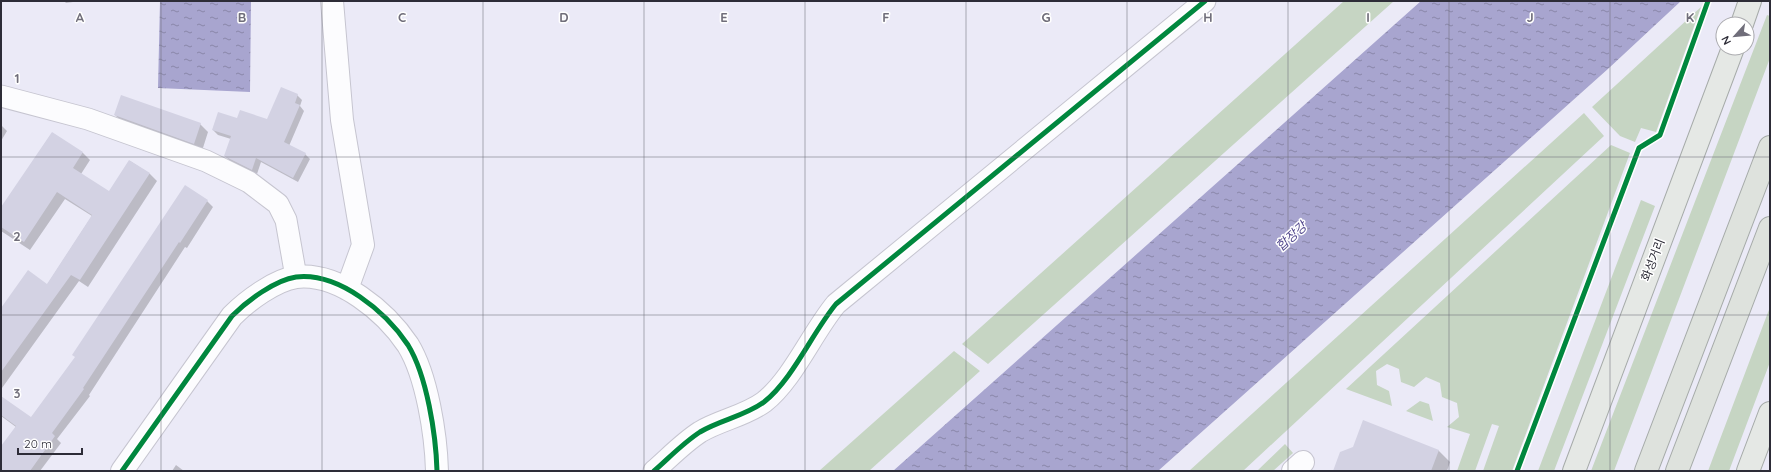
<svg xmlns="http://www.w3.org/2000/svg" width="1771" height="472" viewBox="0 0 1771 472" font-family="Quicksand,'Noto Sans KR',sans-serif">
	<defs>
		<pattern id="water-ripples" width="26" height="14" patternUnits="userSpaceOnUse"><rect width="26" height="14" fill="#a8a5cf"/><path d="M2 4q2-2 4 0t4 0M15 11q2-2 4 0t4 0" fill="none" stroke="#8987a9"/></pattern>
	</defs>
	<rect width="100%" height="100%" fill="#ebeaf7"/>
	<path fill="#c6d5c3" d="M 1344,1 L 1394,1 L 988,364 L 962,344 Z
		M 1701,7 L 1656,132 L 1641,128 L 1635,142 L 1620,136 L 1592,107 Z
		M 1767,15 L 1770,16 L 1770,58 L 1614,471 L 1591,471 Z
		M 1584,113 L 1604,136 L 1243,471 L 1189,471 Z
		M 1611,145 L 1630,153 L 1512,471 L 1483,471 L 1499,426 L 1492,424 L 1475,471 L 1457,471 L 1470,434 L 1447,427 L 1459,417 L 1457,403 L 1442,397 L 1440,383 L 1426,377 L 1414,387 L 1401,382 L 1399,369 L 1387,364 L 1376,371 L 1377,385 L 1389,391 L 1392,406 L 1346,389 Z
		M 1641,200 L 1655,206 L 1554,471 L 1538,471 Z
		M 1770,307 L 1770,362 L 1729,471 L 1708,471 Z
		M 954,351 L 980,371 L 869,471 L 819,471 Z
		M 1420,401 L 1429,404 L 1433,421 L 1406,411 Z
		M 1285,444 L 1293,453 L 1273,471 L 1257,471 Z"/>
	<path fill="url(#water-ripples)" d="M 160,1 L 251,1 L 250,92 L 158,88 Z
		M 1421,1 L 1681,1 L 1609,68 L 1158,471 L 893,471 Z"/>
	<path fill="#0003" d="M 64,1 L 80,1 L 66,3 Z
		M 297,95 L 302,100 L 300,106 L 304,111 L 289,146 L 305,154 L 310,159 L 298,182 L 261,162 L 257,174 L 230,161 L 225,156 L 231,139 L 218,135 L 213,130 L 237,119 L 268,120 Z
		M 115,115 L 200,124 L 208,132 L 202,151 L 123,123 Z
		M 1,125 L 7,131 L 1,141 Z
		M 52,133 L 83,153 L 90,160 L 81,174 L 109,193 L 130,161 L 150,174 L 157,181 L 88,287 L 79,281 L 2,388 L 1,309 L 47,285 L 92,216 L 65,199 L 30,250 L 1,231 L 1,209 Z
		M 207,201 L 213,207 L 187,248 L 185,247 L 89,395 L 90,396 L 57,439 L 61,443 L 40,471 L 1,471 L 1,448 L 16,427 L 1,416 L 1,397 L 31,419 Z
		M 1354,448 L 1438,450 L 1450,462 L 1447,471 L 1334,471 Z
		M 176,465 L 184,471 L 172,471 Z"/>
	<path fill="#d3d2e3" d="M 281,87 L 298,94 L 295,103 L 300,105 L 284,142 L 306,153 L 293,178 L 256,158 L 252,170 L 224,156 L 231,136 L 212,130 L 218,112 L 237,118 L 240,110 L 267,119 Z
		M 121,95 L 201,123 L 194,144 L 114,115 Z
		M 52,132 L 83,152 L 73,168 L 109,191 L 129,160 L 150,173 L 80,280 L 71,275 L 1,372 L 1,308 L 28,270 L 47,284 L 92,215 L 57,192 L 24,242 L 1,227 L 1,207 Z
		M 185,185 L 208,200 L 180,243 L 179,242 L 83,388 L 84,389 L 52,433 L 55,436 L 30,471 L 1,471 L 1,446 L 16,426 L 1,415 L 1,396 L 31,417 L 75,357 L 72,355 Z
		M 1363,420 L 1439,450 L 1431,471 L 1333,471 L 1340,452 L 1353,447 Z"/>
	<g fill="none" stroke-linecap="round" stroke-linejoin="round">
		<defs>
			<path id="minor" d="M 1,96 L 88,119 L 206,161 L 249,182 L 278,204 L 286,220 L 296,277
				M 654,471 C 669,458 683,443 700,432 C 720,420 745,416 764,402 C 793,379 812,333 836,304 L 1205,1"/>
			<path id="tertiary" d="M 332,1 L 342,120 L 363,245 L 347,289
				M 122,471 L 232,316 C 247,301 275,280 296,277 C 339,272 386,312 408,345 C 427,376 436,435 437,471
				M 1293,471 L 1303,462"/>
			<path id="primary" d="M 1742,24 L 1750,1
				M 1574,471 L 1733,48
				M 1748,471 L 1770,413"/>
			<path id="trunk" d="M 1646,471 L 1770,147
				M 1677,471 L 1770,228"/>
		</defs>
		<use href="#minor" stroke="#c6c5d0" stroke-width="23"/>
		<use href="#tertiary" stroke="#c6c5d0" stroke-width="24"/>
		<use href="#primary" stroke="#a6aba9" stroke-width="24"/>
		<use href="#trunk" stroke="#a6aba9" stroke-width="24"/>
		<use href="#minor" stroke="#fcfcfe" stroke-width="21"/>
		<use href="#tertiary" stroke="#fcfcfe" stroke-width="22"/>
		<use href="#primary" stroke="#e5e8e5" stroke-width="22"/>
		<use href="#trunk" stroke="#dee2dd" stroke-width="22"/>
		<defs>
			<path id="cycleway" d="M 122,471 L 232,316 C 247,301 275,280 296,277 C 339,272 386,312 408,345 C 427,376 436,435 437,471
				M 654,471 C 669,458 683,443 700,432 C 720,420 745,416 764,402 C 793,379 812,333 836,304 L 1205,1
				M 1517,471 L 1639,148 L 1660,135 L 1708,1"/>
		</defs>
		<use href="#cycleway" stroke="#fff" stroke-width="8"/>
		<use href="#cycleway" stroke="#00873e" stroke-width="5"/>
	</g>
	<path fill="none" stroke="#706e7a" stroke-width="1" stroke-opacity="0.55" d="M 161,1 L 161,471M 322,1 L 322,471M 483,1 L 483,471M 644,1 L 644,471M 805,1 L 805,471M 966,1 L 966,471M 1127,1 L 1127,471M 1288,1 L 1288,471M 1449,1 L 1449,471M 1610,1 L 1610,471M 1,157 L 1770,157M 1,315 L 1770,315"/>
	<g text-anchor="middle" stroke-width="3" stroke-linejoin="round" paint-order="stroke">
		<g font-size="12" fill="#2d2c37" stroke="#fff">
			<text transform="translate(1653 260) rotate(-69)" y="4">화성거리</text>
		</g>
		<g font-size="13" font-style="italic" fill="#53498e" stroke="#fff">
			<text transform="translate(1291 236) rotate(-42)" y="5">합장강</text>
		</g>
	</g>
	<g font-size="13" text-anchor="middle" font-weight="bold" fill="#706e7a" stroke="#fff" stroke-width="3" stroke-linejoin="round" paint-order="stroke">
		<text x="80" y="22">A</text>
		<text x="242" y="22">B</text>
		<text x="402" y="22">C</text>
		<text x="564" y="22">D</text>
		<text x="724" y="22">E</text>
		<text x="886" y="22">F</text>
		<text x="1046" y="22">G</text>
		<text x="1208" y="22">H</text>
		<text x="1368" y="22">I</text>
		<text x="1530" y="22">J</text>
		<text x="1690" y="22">K</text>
		<text x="17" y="83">1</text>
		<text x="17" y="241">2</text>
		<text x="17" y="398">3</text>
	</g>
	<rect width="1771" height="472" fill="none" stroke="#2d2c37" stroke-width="4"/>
	<g transform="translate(1735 36) rotate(243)"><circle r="19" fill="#ffffff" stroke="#ababaf"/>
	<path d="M0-3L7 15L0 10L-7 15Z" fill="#706e7a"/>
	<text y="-6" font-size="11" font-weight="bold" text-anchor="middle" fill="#2d2c37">N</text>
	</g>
	<path d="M18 448v6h64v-6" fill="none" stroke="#2d2c37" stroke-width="2"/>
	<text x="24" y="448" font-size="12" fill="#2d2c37" stroke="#ffffff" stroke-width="3" paint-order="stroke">20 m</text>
</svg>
